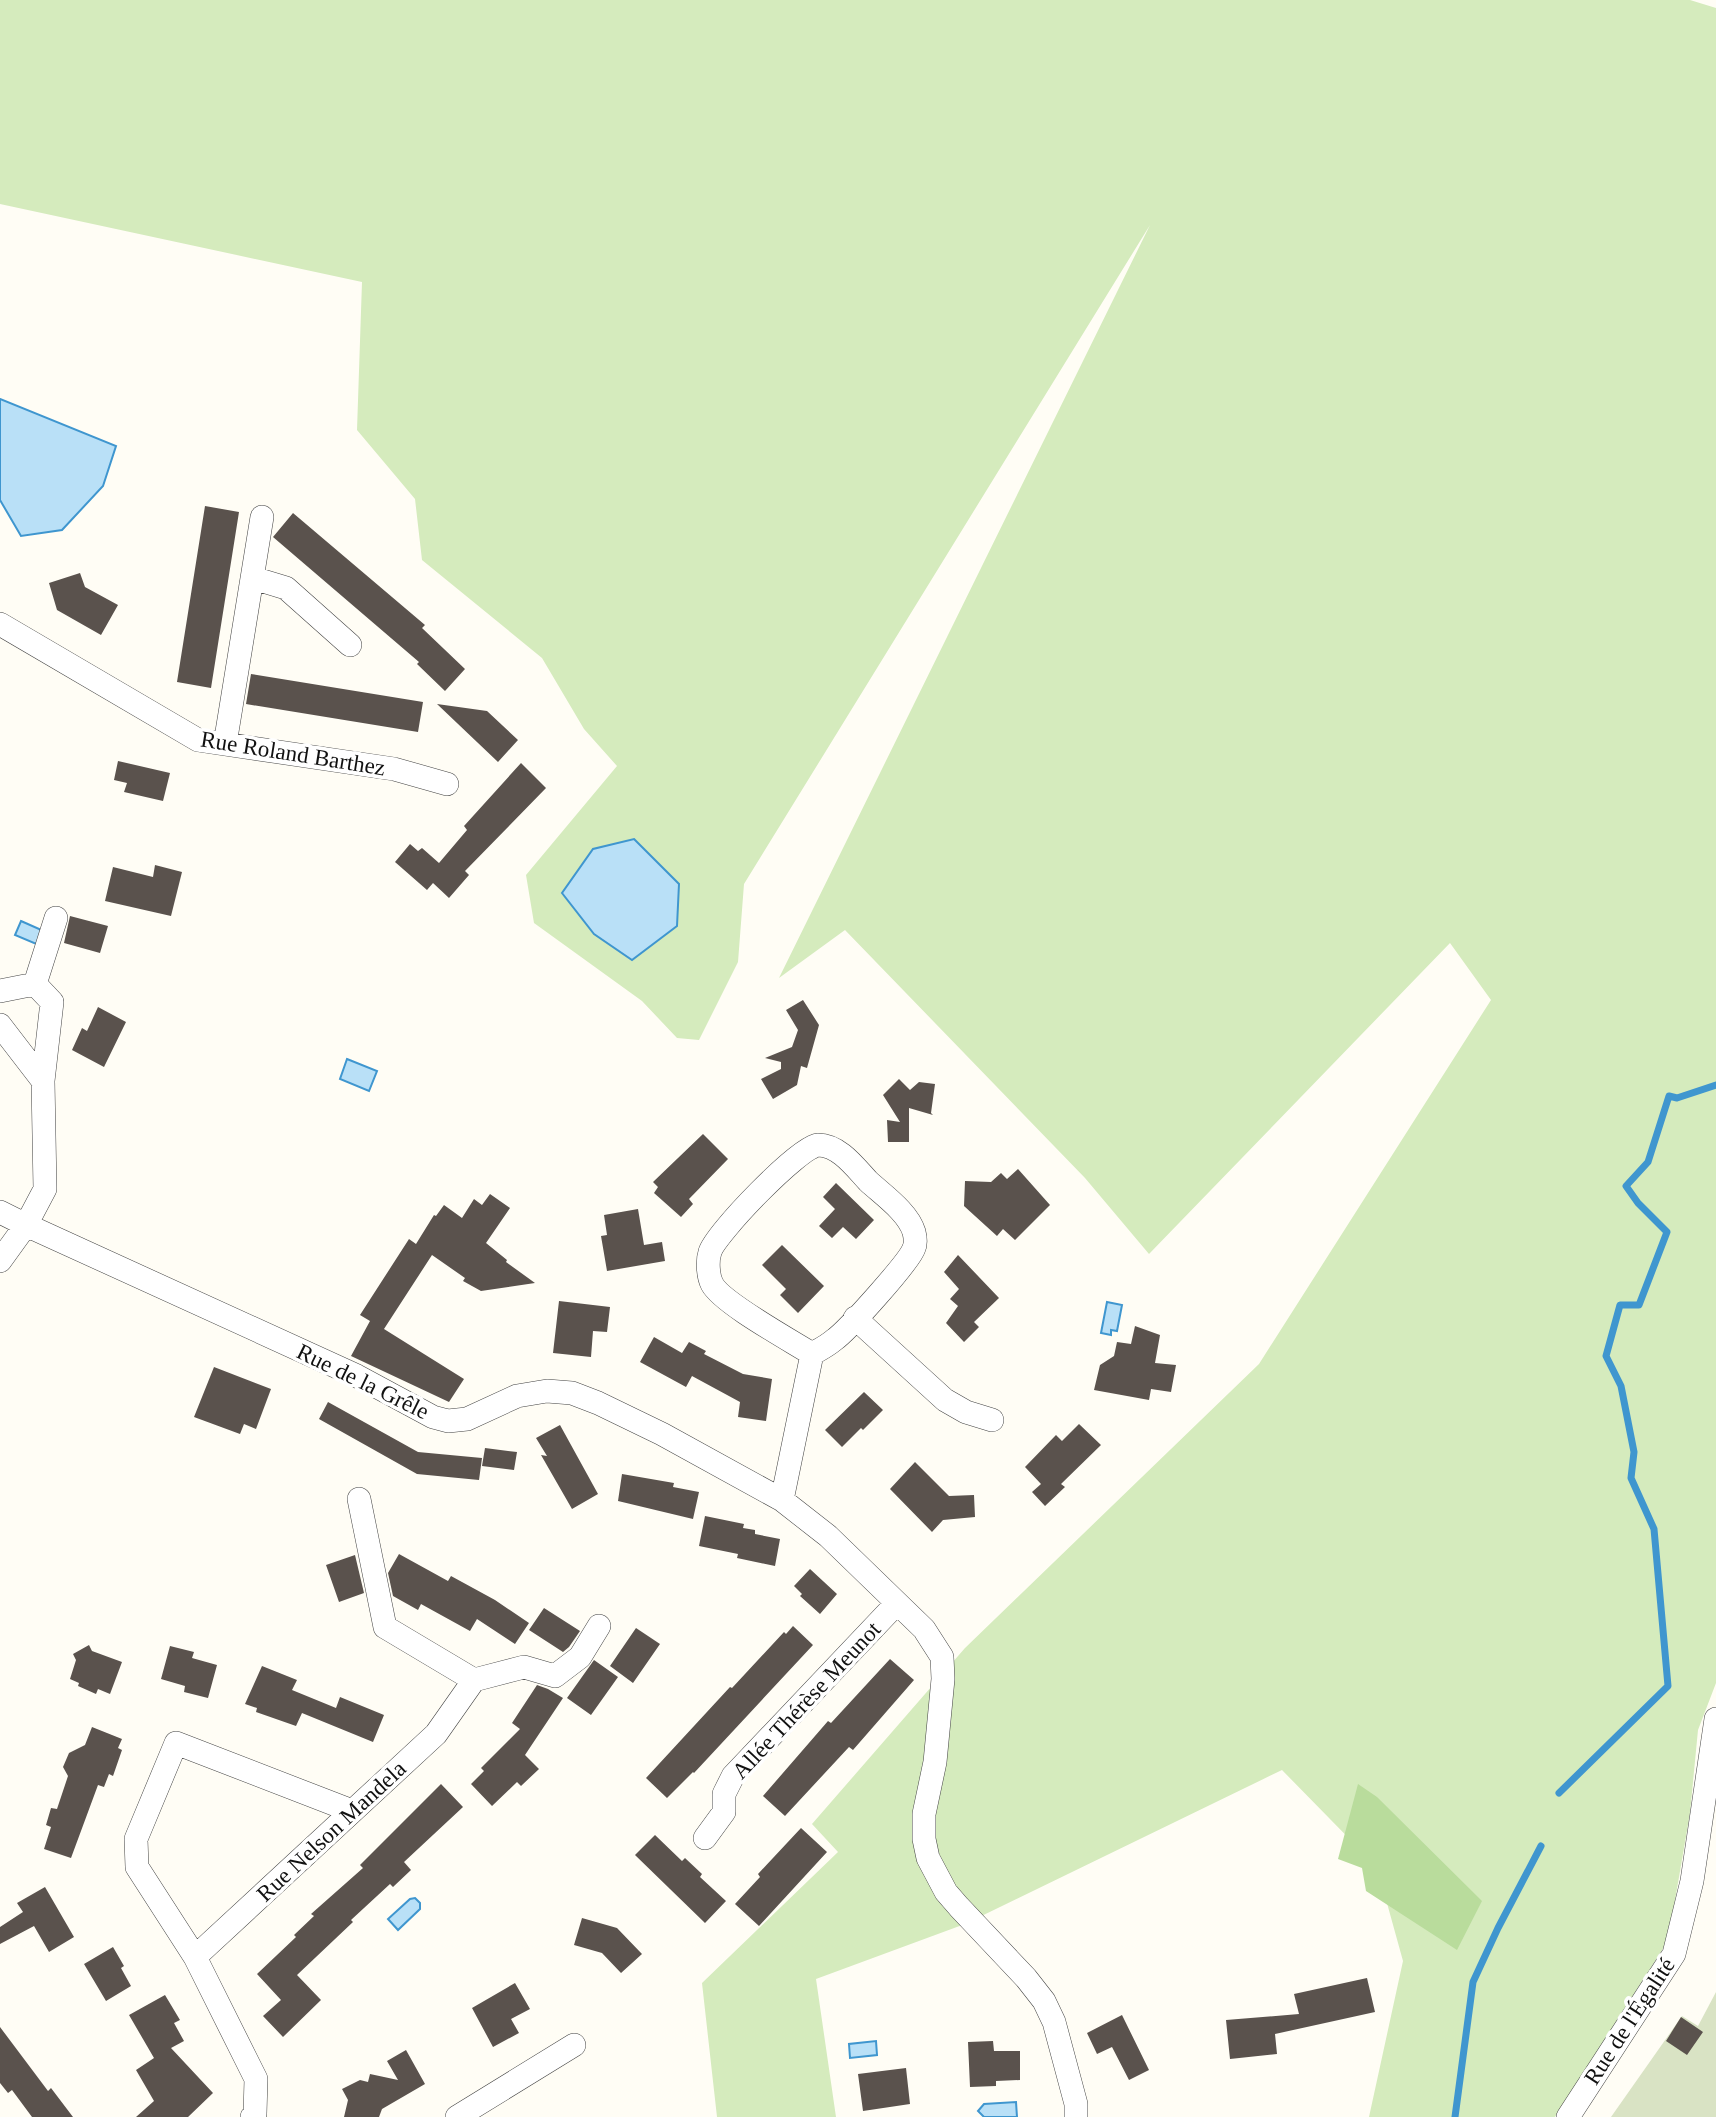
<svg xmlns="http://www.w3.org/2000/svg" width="1716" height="2117" viewBox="0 0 1716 2117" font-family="Georgia,serif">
	<rect width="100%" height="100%" fill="#fffdf5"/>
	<path fill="#d5ebbd" d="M 0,0 L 1690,0 L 1716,8 L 1716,1683 L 1698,1730 L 1690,1813 L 1668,1941 L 1555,2117 L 1369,2117 L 1403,1961 L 1377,1867 L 1282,1770 L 965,1924 L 816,1979 L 836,2117 L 717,2117 L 702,1983 L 838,1852 L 812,1824 L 965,1648 L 1259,1364 L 1491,1000 L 1450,943 L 1149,1254 L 1085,1178 L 845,930 L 779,978 L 1150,225 L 744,884 L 738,962 L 699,1040 L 677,1038 L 642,1001 L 534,923 L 526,875 L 617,766 L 584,729 L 542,658 L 422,560 L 415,499 L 357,430 L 362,282 L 0,204 Z"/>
	<path fill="#b9dc9c" d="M 1358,1784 L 1377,1797 L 1482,1901 L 1457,1950 L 1366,1891 L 1362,1868 L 1338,1859 Z"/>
	<path fill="#d9e3c4" d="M 1716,1992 L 1716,2117 L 1611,2117 L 1682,2016 L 1698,2026 Z"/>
	<path fill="#b9e0f7" stroke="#3f96cf" stroke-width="2" d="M 0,399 L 116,446 L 103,486 L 62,530 L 21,536 L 0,500 Z
		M 634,839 L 679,884 L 677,926 L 632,960 L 594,934 L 562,893 L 593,849 Z
		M 21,921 L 46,932 L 41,946 L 15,935 Z
		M 347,1059 L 377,1071 L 369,1091 L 340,1079 Z
		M 1107,1302 L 1122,1305 L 1117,1331 L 1111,1330 L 1111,1335 L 1101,1333 Z
		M 415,1898 L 420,1903 L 420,1909 L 398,1930 L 388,1919 L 410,1899 Z
		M 876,2041 L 877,2055 L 850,2058 L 849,2044 Z
		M 1016,2102 L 1017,2117 L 984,2117 L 978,2111 L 984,2104 Z"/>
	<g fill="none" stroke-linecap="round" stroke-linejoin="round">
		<path stroke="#3f96cf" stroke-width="7" d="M 1559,1793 L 1668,1686 L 1654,1529 L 1631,1478 L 1634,1452 L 1621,1386 L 1606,1356 L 1620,1305 L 1639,1305 L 1667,1232 L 1638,1203 L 1626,1186 L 1648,1162 L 1669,1096 L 1677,1098 L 1716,1085
			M 1455,2117 L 1473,1982 L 1498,1928 L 1541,1846"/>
	</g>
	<path fill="#5a524d" d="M 205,506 L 239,512 L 211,688 L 177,682 Z
		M 293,513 L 425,625 L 422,628 L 465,669 L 445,691 L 417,664 L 419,662 L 273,537 Z
		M 80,573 L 85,587 L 118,605 L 101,635 L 57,610 L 49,583 Z
		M 251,674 L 423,702 L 418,732 L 246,704 Z
		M 437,704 L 487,711 L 518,740 L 498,762 Z
		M 118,761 L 170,773 L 163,801 L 124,792 L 127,783 L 114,780 Z
		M 521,763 L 546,788 L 465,871 L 469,875 L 449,898 L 433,883 L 427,890 L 395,862 L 410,844 L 418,851 L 422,848 L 439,863 L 467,830 L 464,826 Z
		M 155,865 L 182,872 L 171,916 L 105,901 L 113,867 L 153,877 Z
		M 70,916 L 108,926 L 100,953 L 64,943 Z
		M 803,1000 L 819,1025 L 807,1068 L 801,1066 L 797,1085 L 773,1099 L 761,1079 L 781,1069 L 781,1062 L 765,1058 L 792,1047 L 798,1030 L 786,1010 Z
		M 98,1007 L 126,1022 L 104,1067 L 72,1050 L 82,1028 L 87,1031 Z
		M 899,1079 L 910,1090 L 919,1082 L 935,1084 L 931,1113 L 933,1115 L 909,1108 L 909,1142 L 888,1142 L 887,1120 L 900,1122 L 883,1095 Z
		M 703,1134 L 728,1159 L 689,1199 L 693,1204 L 681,1217 L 654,1193 L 658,1187 L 653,1182 Z
		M 1018,1169 L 1050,1205 L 1015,1240 L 1003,1229 L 997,1236 L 964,1206 L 965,1181 L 991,1182 L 1001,1173 L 1007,1179 Z
		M 836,1183 L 874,1220 L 856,1239 L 843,1227 L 832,1238 L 819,1226 L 835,1209 L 823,1197 Z
		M 490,1194 L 510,1208 L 486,1243 L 507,1260 L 506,1262 L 535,1283 L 481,1291 L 463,1281 L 465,1278 L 432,1255 L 384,1329 L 464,1379 L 449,1402 L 351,1356 L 370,1321 L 360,1315 L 409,1239 L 416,1244 L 434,1215 L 436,1216 L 444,1205 L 462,1218 L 474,1199 L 482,1205 Z
		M 638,1209 L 644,1245 L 662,1242 L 665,1261 L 607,1271 L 601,1236 L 607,1235 L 604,1215 Z
		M 782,1245 L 824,1286 L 798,1313 L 780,1295 L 786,1289 L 762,1265 Z
		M 958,1255 L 999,1298 L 974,1322 L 979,1327 L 964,1342 L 946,1323 L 958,1306 L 950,1299 L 959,1289 L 944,1272 Z
		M 559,1301 L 610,1307 L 607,1332 L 593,1331 L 591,1357 L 553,1353 Z
		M 1135,1326 L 1160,1335 L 1155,1363 L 1176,1365 L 1171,1392 L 1151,1389 L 1149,1400 L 1094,1390 L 1100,1365 L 1114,1356 L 1117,1342 L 1131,1344 Z
		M 654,1337 L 682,1353 L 689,1342 L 706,1351 L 704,1354 L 743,1374 L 772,1379 L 766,1421 L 738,1417 L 740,1402 L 692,1376 L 686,1387 L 640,1362 Z
		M 214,1367 L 271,1389 L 256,1429 L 244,1424 L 240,1434 L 194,1417 Z
		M 864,1392 L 883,1410 L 863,1430 L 861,1428 L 842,1447 L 825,1430 Z
		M 328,1402 L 418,1452 L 482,1458 L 479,1480 L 417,1474 L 319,1419 Z
		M 1079,1424 L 1101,1445 L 1061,1484 L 1065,1487 L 1045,1506 L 1032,1492 L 1041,1484 L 1025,1467 L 1056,1435 L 1062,1441 Z
		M 560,1425 L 598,1494 L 572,1509 L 541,1455 L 547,1456 L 536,1438 Z
		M 485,1448 L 517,1452 L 514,1470 L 482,1466 Z
		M 915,1462 L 949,1496 L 974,1495 L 975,1517 L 943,1520 L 932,1532 L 890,1489 Z
		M 622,1474 L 674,1483 L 673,1487 L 699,1492 L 693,1519 L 618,1501 Z
		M 705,1516 L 744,1524 L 743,1528 L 755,1530 L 755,1534 L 780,1539 L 775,1566 L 737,1558 L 738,1554 L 699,1546 Z
		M 399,1554 L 448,1581 L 451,1576 L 495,1600 L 529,1623 L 515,1644 L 477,1619 L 470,1631 L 421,1604 L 418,1610 L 393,1596 L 388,1573 Z
		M 355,1555 L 364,1593 L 339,1602 L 326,1565 Z
		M 810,1569 L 837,1594 L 820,1614 L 800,1596 L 802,1594 L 794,1586 Z
		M 544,1608 L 580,1631 L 569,1647 L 563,1652 L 529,1630 Z
		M 793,1626 L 813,1645 L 694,1773 L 693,1772 L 667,1798 L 646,1778 L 730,1687 L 732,1688 L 784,1632 L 786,1634 Z
		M 636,1628 L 660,1644 L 633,1683 L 610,1666 Z
		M 89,1645 L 92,1651 L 122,1662 L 110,1694 L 98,1689 L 96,1694 L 78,1686 L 79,1683 L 70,1679 L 76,1660 L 73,1654 Z
		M 170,1646 L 194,1652 L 192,1658 L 217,1665 L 208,1698 L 184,1692 L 185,1686 L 161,1679 Z
		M 890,1659 L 914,1680 L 853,1750 L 849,1747 L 785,1816 L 763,1796 L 828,1721 L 831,1723 Z
		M 594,1660 L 618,1677 L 591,1715 L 567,1698 Z
		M 262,1666 L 297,1680 L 292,1690 L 336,1708 L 340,1697 L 384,1715 L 373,1742 L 302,1713 L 296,1726 L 256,1712 L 257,1708 L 245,1704 Z
		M 537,1685 L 548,1689 L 563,1698 L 525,1755 L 539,1769 L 521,1786 L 517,1782 L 492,1806 L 471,1784 L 484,1771 L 481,1768 L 520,1729 L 512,1723 Z
		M 92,1727 L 122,1739 L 118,1748 L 122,1750 L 113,1776 L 109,1774 L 104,1787 L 98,1785 L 71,1858 L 44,1849 L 51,1827 L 46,1825 L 51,1808 L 57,1809 L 68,1776 L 63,1767 L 69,1753 L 85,1745 Z
		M 441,1784 L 463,1807 L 404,1862 L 411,1870 L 393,1887 L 390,1884 L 351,1920 L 353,1922 L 297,1975 L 321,2000 L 283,2037 L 263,2016 L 281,2000 L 257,1974 L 296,1937 L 294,1935 L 314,1916 L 311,1914 L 363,1868 L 360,1865 Z
		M 801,1828 L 827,1852 L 759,1926 L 735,1904 L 760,1877 L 758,1874 Z
		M 655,1835 L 682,1861 L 685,1858 L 702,1874 L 700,1877 L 726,1901 L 705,1923 L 635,1855 Z
		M 45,1887 L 74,1937 L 49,1952 L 34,1926 L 0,1944 L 0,1927 L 23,1912 L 17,1903 Z
		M 582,1918 L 617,1928 L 642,1954 L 621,1973 L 602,1953 L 574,1945 Z
		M 113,1947 L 124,1966 L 121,1968 L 131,1986 L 106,2001 L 84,1964 Z
		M 1367,1978 L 1375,2012 L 1275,2034 L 1277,2054 L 1230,2059 L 1226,2020 L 1299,2014 L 1294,1994 Z
		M 515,1983 L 530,2009 L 511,2019 L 519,2033 L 493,2047 L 472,2008 Z
		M 165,1995 L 180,2020 L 174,2023 L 184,2041 L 171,2048 L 213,2093 L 188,2117 L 136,2117 L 154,2101 L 136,2070 L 154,2058 L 129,2015 Z
		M 1122,2015 L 1149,2070 L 1129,2080 L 1112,2047 L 1097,2054 L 1087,2033 Z
		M 1681,2017 L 1703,2032 L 1687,2055 L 1666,2041 Z
		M 0,2027 L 48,2091 L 51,2088 L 73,2117 L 32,2117 L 12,2090 L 8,2093 L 0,2083 Z
		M 993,2041 L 994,2051 L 1020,2051 L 1020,2080 L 996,2081 L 996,2086 L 970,2087 L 968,2042 Z
		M 406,2050 L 425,2084 L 382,2109 L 379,2117 L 344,2117 L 348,2100 L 342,2089 L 360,2080 L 368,2082 L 370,2074 L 398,2080 L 387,2061 Z
		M 906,2068 L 910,2104 L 863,2111 L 858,2074 Z"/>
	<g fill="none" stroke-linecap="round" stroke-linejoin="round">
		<defs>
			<path id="minor" d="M 253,578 L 286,588 L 350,645
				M 0,624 L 198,740 L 394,769 L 447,784
				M 225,744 L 262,517
				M 0,991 L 35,984
				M 0,1025 L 43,1081
				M 0,1212 L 26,1225 L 45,1189 L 43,1081 L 52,1002 L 35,984 L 56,918
				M 0,1261 L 26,1225 L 357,1376 L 433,1417 L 448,1421 L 467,1419 L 517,1396 L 547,1391 L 572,1393 L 598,1403 L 662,1434 L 782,1500 L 828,1536 L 924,1629 L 942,1657 L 943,1679 L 935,1762 L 924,1814 L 924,1839 L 928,1858 L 946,1892 L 959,1907 L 1026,1978 L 1044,2001 L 1054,2022 L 1076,2104 L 1076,2117
				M 855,1318 L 945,1400 L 966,1412 L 992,1420
				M 359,1499 L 385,1627 L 474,1680
				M 782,1500 L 812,1354 C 819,1350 827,1346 834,1340 C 847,1331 910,1261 914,1248 C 916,1244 915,1236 914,1232 C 908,1212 883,1195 868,1181 C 855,1167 839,1145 818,1145 C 800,1146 715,1234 710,1252 C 707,1261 708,1276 712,1284 C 722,1303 790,1340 812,1354
				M 705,1838 L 724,1812 L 724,1794 L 733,1776 L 897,1603
				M 195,1957 L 137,1867 L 136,1839 L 176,1743 L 352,1811
				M 252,2117 L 255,2114 L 256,2079 L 195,1957 L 436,1734 L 474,1680 L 524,1667 L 555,1676 L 580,1657 L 599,1626
				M 457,2117 L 574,2045
				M 1568,2117 L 1674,1954 L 1692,1881 L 1716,1719"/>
		</defs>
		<use href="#minor" stroke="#444" stroke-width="24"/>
		<use href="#minor" stroke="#fff" stroke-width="23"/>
	</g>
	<g text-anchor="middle" stroke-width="7" stroke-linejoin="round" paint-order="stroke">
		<g font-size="23" fill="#111" stroke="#fff">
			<text transform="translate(293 753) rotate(9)" y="8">Rue Roland Barthez</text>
			<text transform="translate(363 1381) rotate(26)" y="8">Rue de la Grêle</text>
			<text transform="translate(806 1700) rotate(-47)" y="8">Allée Thérèse Meunot</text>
			<text transform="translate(331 1831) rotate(-43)" y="8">Rue Nelson Mandela</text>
			<text transform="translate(1629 2021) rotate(-57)" y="8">Rue de l'Égalité</text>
		</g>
	</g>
</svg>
